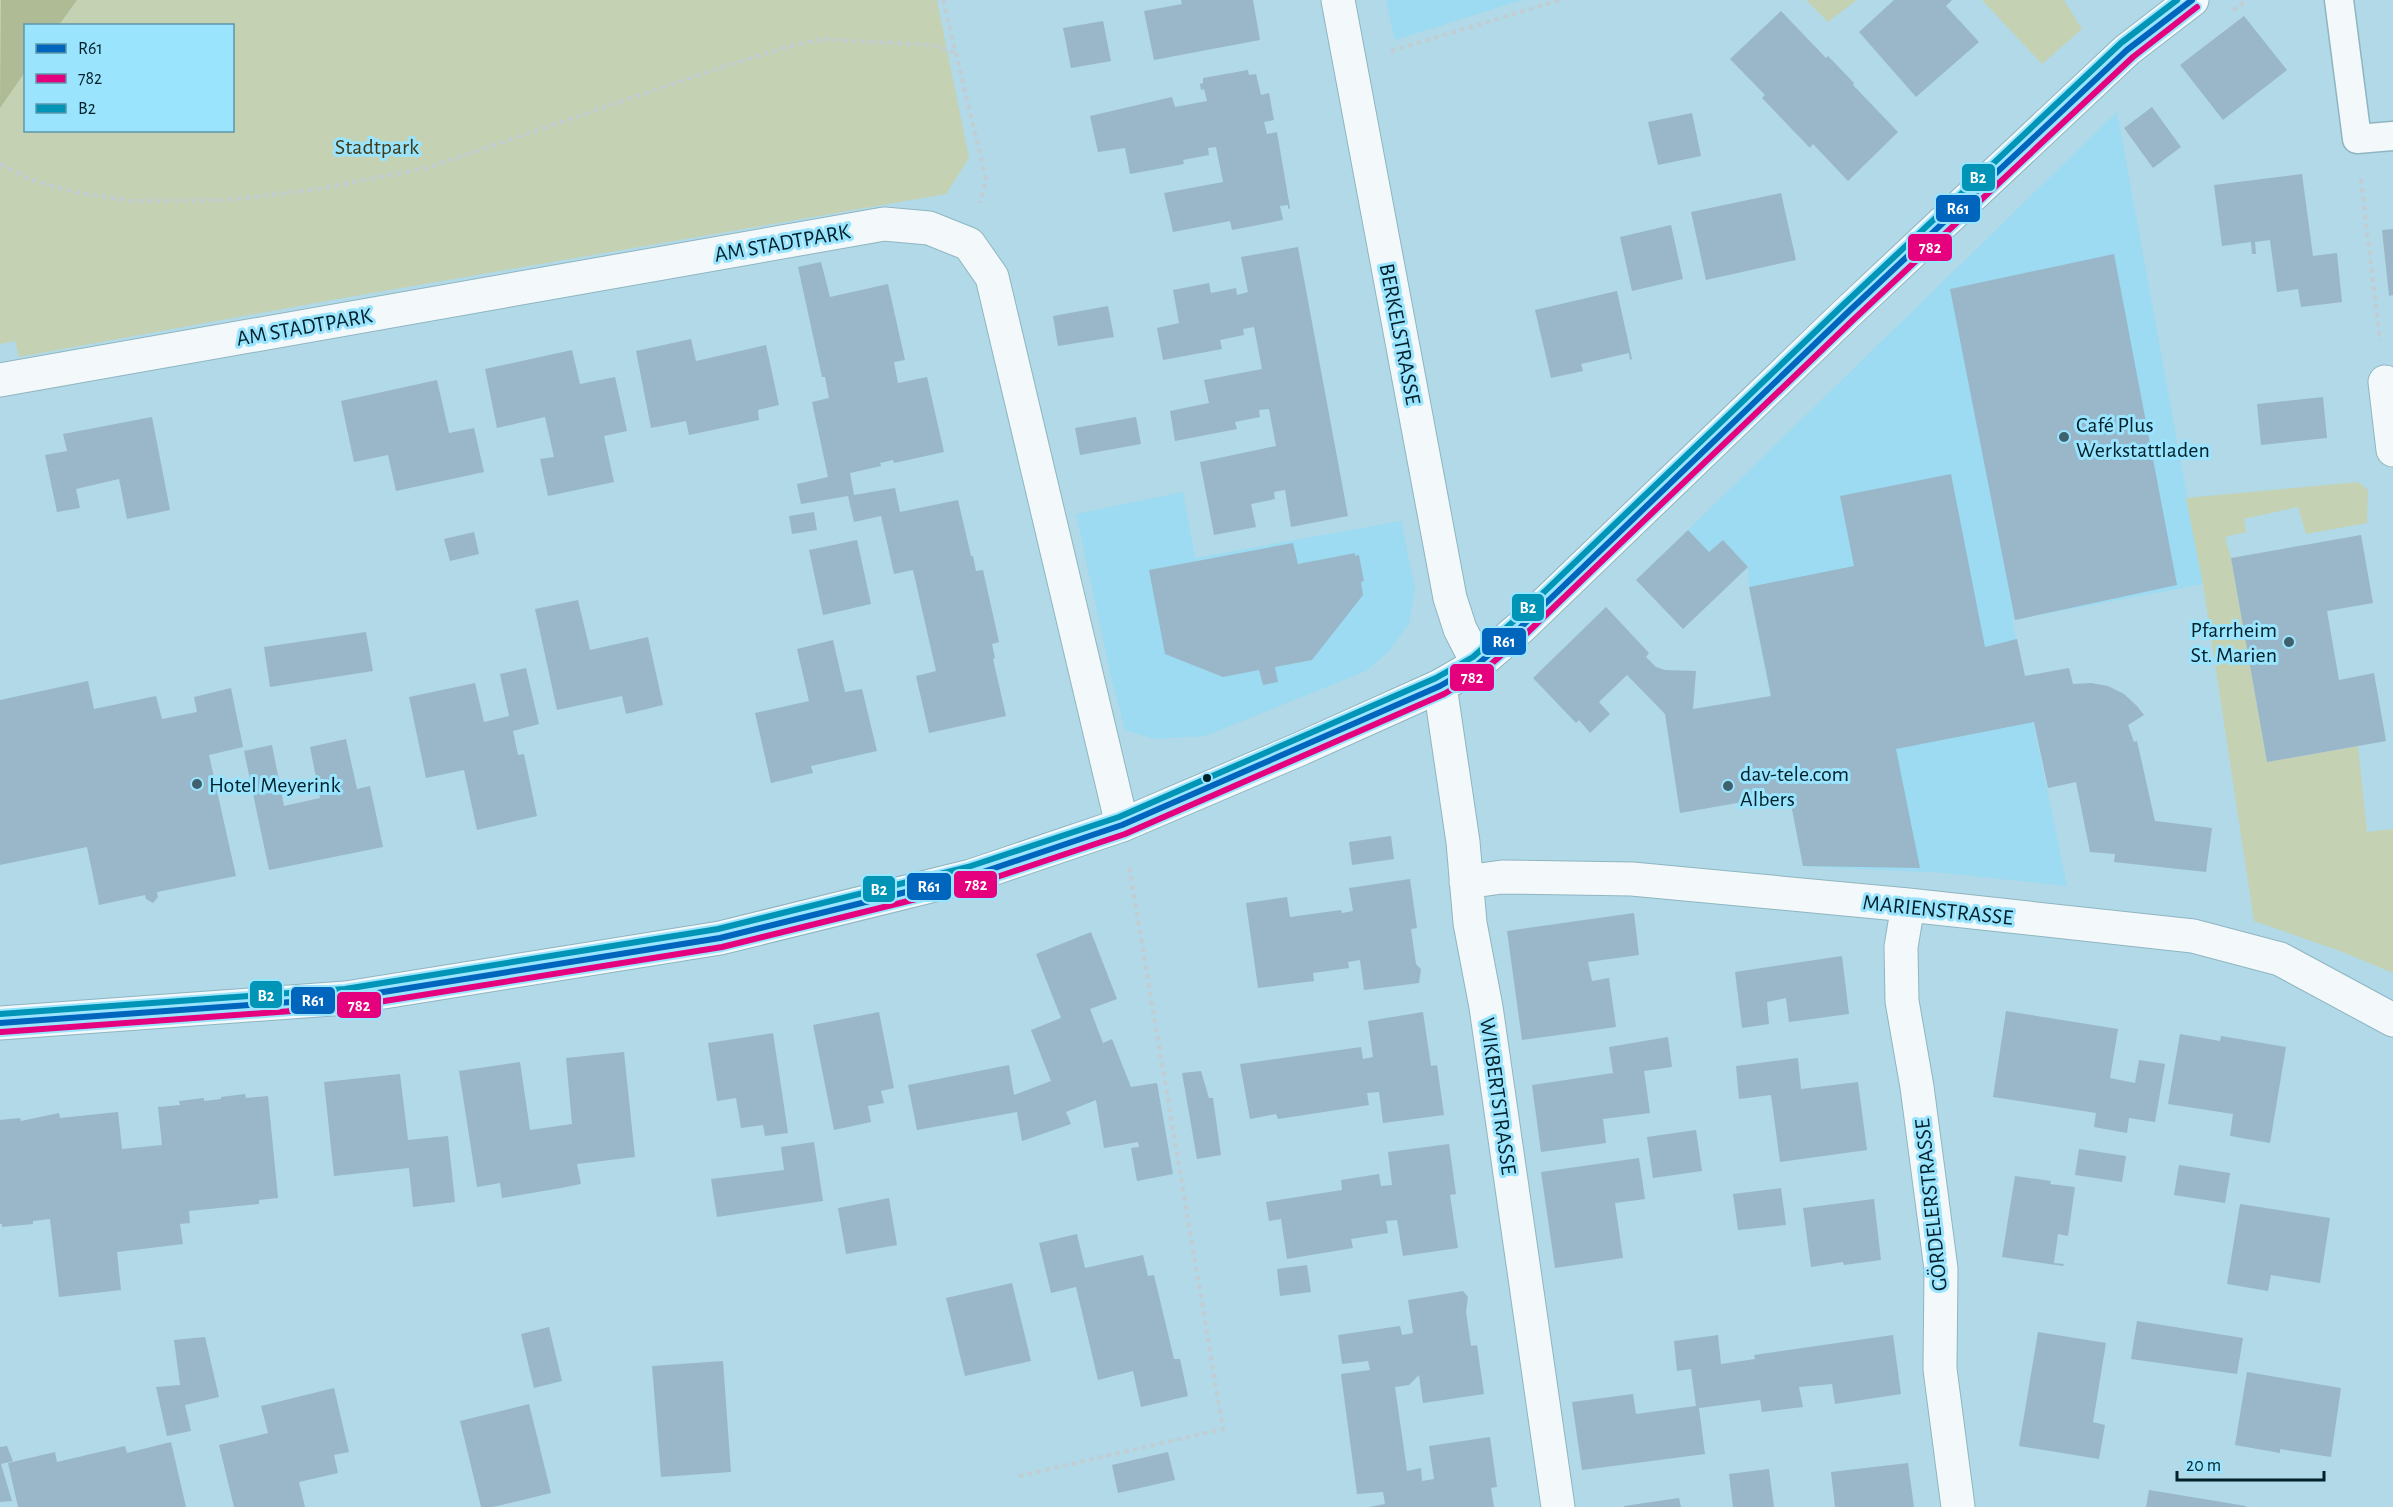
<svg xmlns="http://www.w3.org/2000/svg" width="2393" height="1507" viewBox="0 0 2393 1507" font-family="'Alegreya Sans',sans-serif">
	<rect width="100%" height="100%" fill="#b1d9e7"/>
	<path fill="#9cdbf1" d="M 1386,0 L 1522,0 L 1395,40 Z
		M 2117,112 L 2203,584 L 2012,620 L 2067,886 L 1945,873 L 1803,866 L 1749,587 L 1748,567 L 1723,540 L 1709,552 L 1688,530 Z
		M 1183,492 L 1195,558 L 1401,521 L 1415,589 L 1409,623 L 1390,650 L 1366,671 L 1205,736 L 1155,739 L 1125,730 L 1112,681 L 1076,514 Z"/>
	<path fill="#c4d2b3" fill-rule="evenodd" d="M 0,0 L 937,0 L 969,158 L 946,194 L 332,300 L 19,357 L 15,341 L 0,344 ZM 26,26 L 232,26 L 232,130 L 26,130 Z
		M 1806,0 L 1857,0 L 1828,22 Z
		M 1982,0 L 2064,0 L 2082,29 L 2042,64 Z
		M 2358,482 L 2368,490 L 2367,523 L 2306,534 L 2298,507 L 2244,519 L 2246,532 L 2225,537 L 2231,558 L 2267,762 L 2358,746 L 2367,832 L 2393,829 L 2393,973 L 2340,951 L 2254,921 L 2203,584 L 2186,498 Z"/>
	<path fill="#aebb95" d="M 1,0 L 77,0 L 59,25 L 26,26 L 25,72 L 0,108 Z"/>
	<path fill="#99b7c8" d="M 1181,0 L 1253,0 L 1260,40 L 1154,60 L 1144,11 L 1182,4 Z
		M 1894,0 L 1952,0 L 1946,6 L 1979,42 L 1916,97 L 1859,32 Z
		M 1781,11 L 1826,58 L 1828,56 L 1854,83 L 1853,85 L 1898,132 L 1848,181 L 1813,144 L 1810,148 L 1762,98 L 1765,95 L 1730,59 Z
		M 2244,16 L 2287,70 L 2223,120 L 2180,65 Z
		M 1103,21 L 1111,61 L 1071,68 L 1063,28 Z
		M 1248,70 L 1249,75 L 1256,74 L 1261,95 L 1269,93 L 1274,120 L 1264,122 L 1267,134 L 1277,132 L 1290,208 L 1288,209 L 1288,205 L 1280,206 L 1283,220 L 1232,230 L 1230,221 L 1173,232 L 1164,193 L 1223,182 L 1216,147 L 1208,148 L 1209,155 L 1183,160 L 1184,164 L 1130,174 L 1125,148 L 1098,152 L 1090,116 L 1172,97 L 1175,107 L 1207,101 L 1204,89 L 1201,90 L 1200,84 L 1203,83 L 1203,78 Z
		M 2152,107 L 2181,147 L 2153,168 L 2124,128 Z
		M 1692,113 L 1701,156 L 1658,165 L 1648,122 Z
		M 2302,174 L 2313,256 L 2337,253 L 2342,302 L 2301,307 L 2298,289 L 2277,292 L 2270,240 L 2255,242 L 2256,254 L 2252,254 L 2251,242 L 2222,246 L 2214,185 Z
		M 1781,193 L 1796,260 L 1706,280 L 1691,212 Z
		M 1671,225 L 1683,279 L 1632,291 L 1620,237 Z
		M 2393,229 L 2393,295 L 2389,296 L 2382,230 Z
		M 1298,247 L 1348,516 L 1291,527 L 1285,490 L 1274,492 L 1275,499 L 1251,504 L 1256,527 L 1214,535 L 1200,462 L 1276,446 L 1269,409 L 1259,410 L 1260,417 L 1235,422 L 1237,429 L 1175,441 L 1170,411 L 1209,403 L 1204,380 L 1262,369 L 1254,327 L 1243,329 L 1244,335 L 1220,340 L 1222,349 L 1163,360 L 1157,328 L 1179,323 L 1173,290 L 1209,283 L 1211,293 L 1236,288 L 1237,295 L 1248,292 L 1241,257 Z
		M 2114,254 L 2177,585 L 2015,620 L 1950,289 Z
		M 821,262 L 830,297 L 888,284 L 905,360 L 894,362 L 898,383 L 927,377 L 944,452 L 894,463 L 893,460 L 880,463 L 881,466 L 850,473 L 854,495 L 895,488 L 900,512 L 958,500 L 971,556 L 973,556 L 976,571 L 983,570 L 999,642 L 992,644 L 995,658 L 993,659 L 1006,716 L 929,733 L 916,676 L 936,671 L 913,570 L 894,574 L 881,516 L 854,522 L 848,496 L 801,504 L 797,484 L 828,477 L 812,402 L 829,398 L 825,377 L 822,377 L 798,267 Z
		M 1617,291 L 1632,359 L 1630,360 L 1629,353 L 1581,364 L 1583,371 L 1551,378 L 1535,310 Z
		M 1108,306 L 1114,337 L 1058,346 L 1053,316 Z
		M 691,339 L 696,361 L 766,345 L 779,405 L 758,410 L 759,420 L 689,435 L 686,421 L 651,428 L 636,351 Z
		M 572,350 L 580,384 L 615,377 L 627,431 L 604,436 L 614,482 L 548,496 L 540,459 L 554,457 L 545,417 L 497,428 L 485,369 Z
		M 437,380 L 449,433 L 474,428 L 484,472 L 396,491 L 388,455 L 354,462 L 341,401 Z
		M 2323,397 L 2327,438 L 2261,445 L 2257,404 Z
		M 152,417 L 170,510 L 127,519 L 119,479 L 76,489 L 80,508 L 57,512 L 45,455 L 67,451 L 63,434 Z
		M 1136,417 L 1141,444 L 1080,455 L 1075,428 Z
		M 1951,474 L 1985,647 L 2017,639 L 2025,676 L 2069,668 L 2073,684 L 2091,683 L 2108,686 L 2124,694 L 2137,706 L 2144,715 L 2128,725 L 2134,742 L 2137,741 L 2155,821 L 2212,828 L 2206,872 L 2114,862 L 2115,854 L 2090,852 L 2076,782 L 2048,788 L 2034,722 L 1896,749 L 1920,868 L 1803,866 L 1789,794 L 1680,813 L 1665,714 L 1627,675 L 1599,702 L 1610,714 L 1590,733 L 1579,720 L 1576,723 L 1533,678 L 1606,607 L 1649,653 L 1646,657 L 1656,667 L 1665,670 L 1696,671 L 1693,709 L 1771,696 L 1749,587 L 1854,566 L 1840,496 Z
		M 814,512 L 817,530 L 792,534 L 789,516 Z
		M 1688,530 L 1709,552 L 1723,540 L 1748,567 L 1683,629 L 1636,580 Z
		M 474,532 L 479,554 L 450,561 L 444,539 Z
		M 2361,535 L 2373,603 L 2327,611 L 2339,680 L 2374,673 L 2386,741 L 2267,762 L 2231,558 Z
		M 857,540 L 871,604 L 823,615 L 809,550 Z
		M 1293,543 L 1298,564 L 1355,553 L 1355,556 L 1359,555 L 1364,581 L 1361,582 L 1363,595 L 1312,660 L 1275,667 L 1278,682 L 1263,685 L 1259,670 L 1223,677 L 1165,654 L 1149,570 Z
		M 578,600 L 590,650 L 648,637 L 663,705 L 626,714 L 622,696 L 557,710 L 535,609 Z
		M 366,632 L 373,671 L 270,687 L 264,647 Z
		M 833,640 L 845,692 L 862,689 L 877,751 L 811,766 L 813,773 L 771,783 L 755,713 L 809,701 L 797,649 Z
		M 526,668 L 539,724 L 513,731 L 518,755 L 524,754 L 537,816 L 477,830 L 464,770 L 426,778 L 409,697 L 475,683 L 484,722 L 509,716 L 500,674 Z
		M 88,681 L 94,709 L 156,696 L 162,719 L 197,712 L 194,697 L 231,688 L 243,747 L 209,755 L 236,876 L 157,892 L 158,897 L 153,903 L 146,899 L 145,895 L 99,905 L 87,847 L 0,865 L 0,700 Z
		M 346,739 L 357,789 L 370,786 L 383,847 L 269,870 L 244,751 L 272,745 L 284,806 L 320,798 L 310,747 Z
		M 1391,836 L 1394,859 L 1352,865 L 1349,842 Z
		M 1410,879 L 1417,928 L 1411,929 L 1416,964 L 1421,969 L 1419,983 L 1364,990 L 1360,960 L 1348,962 L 1349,968 L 1313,973 L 1314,981 L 1258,988 L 1246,903 L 1287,897 L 1290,917 L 1341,910 L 1342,913 L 1353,911 L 1349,888 Z
		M 1634,913 L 1639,955 L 1588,962 L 1592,981 L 1609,978 L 1616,1027 L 1522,1040 L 1507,931 Z
		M 1091,932 L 1117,999 L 1090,1009 L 1103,1043 L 1112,1039 L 1131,1087 L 1157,1083 L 1173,1174 L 1137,1181 L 1131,1148 L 1139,1147 L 1138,1142 L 1104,1148 L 1096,1100 L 1066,1112 L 1071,1124 L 1022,1141 L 1017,1112 L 917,1130 L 908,1085 L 1009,1065 L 1014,1095 L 1051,1081 L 1031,1030 L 1061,1018 L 1036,954 Z
		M 1842,956 L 1849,1014 L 1789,1022 L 1786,998 L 1767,1002 L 1769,1024 L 1742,1028 L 1735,972 Z
		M 2006,1011 L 2118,1029 L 2110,1078 L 2135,1083 L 2139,1060 L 2165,1064 L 2155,1122 L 2129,1118 L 2127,1133 L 2094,1127 L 2096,1113 L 1993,1097 Z
		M 879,1012 L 894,1088 L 881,1091 L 884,1103 L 868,1106 L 871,1122 L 834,1130 L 813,1025 Z
		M 1423,1012 L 1431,1066 L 1437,1065 L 1444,1115 L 1383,1123 L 1379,1092 L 1367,1093 L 1369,1105 L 1278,1119 L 1276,1114 L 1250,1119 L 1240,1064 L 1361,1047 L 1363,1059 L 1373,1057 L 1368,1021 Z
		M 773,1033 L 788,1133 L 765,1136 L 763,1125 L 741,1128 L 736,1098 L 717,1101 L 708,1043 Z
		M 2180,1034 L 2220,1041 L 2221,1036 L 2286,1047 L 2270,1143 L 2230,1136 L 2233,1114 L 2168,1104 Z
		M 1668,1037 L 1672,1067 L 1644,1071 L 1650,1113 L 1603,1119 L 1606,1143 L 1541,1152 L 1532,1085 L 1613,1073 L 1609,1047 Z
		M 624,1052 L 635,1157 L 577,1164 L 581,1184 L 561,1188 L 502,1198 L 500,1183 L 477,1187 L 459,1071 L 520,1062 L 530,1130 L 572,1124 L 566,1058 Z
		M 1798,1058 L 1801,1089 L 1858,1082 L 1867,1150 L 1780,1162 L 1771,1095 L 1739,1099 L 1736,1066 Z
		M 1201,1071 L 1209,1098 L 1213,1098 L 1221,1155 L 1197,1159 L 1182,1073 Z
		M 400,1074 L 408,1140 L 448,1136 L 455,1202 L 413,1207 L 409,1168 L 334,1176 L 324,1082 Z
		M 245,1094 L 246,1098 L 268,1096 L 278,1198 L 259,1200 L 259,1204 L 189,1211 L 190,1223 L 180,1224 L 183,1244 L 117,1252 L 121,1290 L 59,1297 L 50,1219 L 33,1221 L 33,1224 L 2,1227 L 2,1224 L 0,1224 L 0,1120 L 20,1118 L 21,1121 L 59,1113 L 60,1118 L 118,1112 L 122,1149 L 162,1145 L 158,1107 L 180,1105 L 179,1101 L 204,1098 L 204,1101 L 221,1099 L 221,1097 Z
		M 1696,1130 L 1702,1171 L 1653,1178 L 1647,1137 Z
		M 814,1142 L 823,1201 L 717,1217 L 711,1179 L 784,1170 L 781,1147 Z
		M 1449,1144 L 1456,1194 L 1450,1195 L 1458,1248 L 1403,1256 L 1397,1220 L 1386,1221 L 1388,1233 L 1351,1239 L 1353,1248 L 1287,1259 L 1281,1219 L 1269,1221 L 1266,1202 L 1342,1190 L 1341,1180 L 1379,1174 L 1381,1186 L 1392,1185 L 1388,1152 Z
		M 2079,1149 L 2126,1156 L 2122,1182 L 2075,1175 Z
		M 1639,1158 L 1645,1199 L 1615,1203 L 1623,1258 L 1555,1268 L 1541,1172 Z
		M 2179,1165 L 2230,1173 L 2225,1203 L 2174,1195 Z
		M 2015,1176 L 2051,1181 L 2050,1184 L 2075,1187 L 2068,1236 L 2058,1234 L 2054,1263 L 2064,1264 L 2063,1266 L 2002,1257 Z
		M 1781,1188 L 1786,1225 L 1738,1230 L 1733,1194 Z
		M 889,1198 L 897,1245 L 846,1254 L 838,1208 Z
		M 1874,1199 L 1881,1260 L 1844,1265 L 1843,1262 L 1811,1267 L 1803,1208 Z
		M 2240,1204 L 2330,1218 L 2320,1283 L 2271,1275 L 2268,1291 L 2227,1284 Z
		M 1077,1234 L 1085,1268 L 1143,1255 L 1148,1276 L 1154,1275 L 1174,1359 L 1180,1359 L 1188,1396 L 1141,1407 L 1133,1371 L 1098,1380 L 1076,1287 L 1051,1293 L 1039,1243 Z
		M 1307,1265 L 1311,1292 L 1280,1296 L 1277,1269 Z
		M 1012,1283 L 1031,1361 L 965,1376 L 946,1298 Z
		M 1463,1291 L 1468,1297 L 1466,1312 L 1471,1346 L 1477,1345 L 1484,1394 L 1423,1403 L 1419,1375 L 1409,1385 L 1395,1387 L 1407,1471 L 1421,1468 L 1422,1481 L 1434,1479 L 1429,1446 L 1490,1437 L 1497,1487 L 1491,1488 L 1494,1507 L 1369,1507 L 1385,1504 L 1383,1492 L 1357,1494 L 1341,1374 L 1370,1370 L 1368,1361 L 1342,1364 L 1338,1335 L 1400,1326 L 1402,1335 L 1413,1333 L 1408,1300 Z
		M 2137,1321 L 2243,1338 L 2237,1374 L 2131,1359 Z
		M 549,1327 L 562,1381 L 534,1388 L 521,1334 Z
		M 2038,1332 L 2106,1343 L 2093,1422 L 2105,1425 L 2099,1459 L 2019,1446 Z
		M 1718,1335 L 1721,1364 L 1755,1359 L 1754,1355 L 1893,1335 L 1901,1394 L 1835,1404 L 1832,1384 L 1799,1387 L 1803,1407 L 1762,1412 L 1760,1400 L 1699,1408 L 1705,1454 L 1582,1470 L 1572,1402 L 1633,1394 L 1636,1414 L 1696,1406 L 1691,1369 L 1677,1371 L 1674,1341 Z
		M 205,1337 L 219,1397 L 185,1405 L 191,1431 L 167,1436 L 156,1387 L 180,1385 L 174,1340 Z
		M 723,1361 L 731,1472 L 661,1477 L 652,1366 Z
		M 2247,1372 L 2341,1388 L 2331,1457 L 2280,1449 L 2280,1453 L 2235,1445 Z
		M 334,1388 L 349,1452 L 334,1455 L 338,1473 L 299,1482 L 305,1507 L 234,1507 L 219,1445 L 268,1433 L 261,1406 Z
		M 529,1404 L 551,1493 L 493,1507 L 481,1507 L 460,1421 Z
		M 171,1442 L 186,1507 L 18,1507 L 8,1463 L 55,1452 L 57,1462 L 125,1446 L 127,1453 Z
		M 7,1446 L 13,1461 L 1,1464 L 12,1501 L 0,1502 L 0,1447 Z
		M 1168,1452 L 1175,1480 L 1118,1493 L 1112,1465 Z
		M 1908,1463 L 1914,1507 L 1835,1507 L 1831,1472 Z
		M 1769,1469 L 1774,1507 L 1733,1507 L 1729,1474 Z
		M 2149,1490 L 2246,1506 L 2246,1507 L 2146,1507 Z
		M 1679,1498 L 1681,1507 L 1624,1507 L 1624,1506 Z"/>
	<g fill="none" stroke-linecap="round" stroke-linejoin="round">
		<defs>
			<path id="lane" d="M 2339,0 L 2357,139 L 2393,136"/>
			<path id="street" d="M 1338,0 L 1450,598 L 1460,629 L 1478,664
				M 0,380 L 884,224 L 929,228 L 969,244 L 992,277 L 1122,825
				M 2385,382 L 2393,450
				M 1440,686 L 1463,842 L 1470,923 L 1486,1007 L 1558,1507
				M 1466,882 L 1502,877 L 1632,879 L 1908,905 L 2193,936 L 2280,959 L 2393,1020
				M 1908,905 L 1901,947 L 1902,1001 L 1917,1087 L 1941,1269 L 1940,1369 L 1958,1507"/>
			<path id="secondary" d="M 0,1023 L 346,998 L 720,938 L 971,876 L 1122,825 L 1300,749 L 1440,686 L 1478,664 L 1521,627 L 1846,314 L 2127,50 L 2192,0"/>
		</defs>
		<use href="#lane" stroke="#8fb5c0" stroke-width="31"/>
		<use href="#street" stroke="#8fb5c0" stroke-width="35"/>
		<use href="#secondary" stroke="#8fb5c0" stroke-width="35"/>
		<path stroke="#c1cdd2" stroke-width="4" stroke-dasharray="4.5 4.5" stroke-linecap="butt" d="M 943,0 L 986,179 L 980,203
			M 2233,10 L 2247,0
			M 1391,51 L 1560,0
			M 0,164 L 29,179 L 73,192 L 133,201 L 228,200 L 318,189 L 427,168 L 728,65 L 787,47 L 822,39 L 931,45 L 954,52
			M 2361,179 L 2380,341
			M 1019,1476 L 1223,1429 L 1129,866"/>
		<use href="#lane" stroke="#f3f9fb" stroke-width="28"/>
		<use href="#street" stroke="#f3f9fb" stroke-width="33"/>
		<use href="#secondary" stroke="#f3f9fb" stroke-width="33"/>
		<defs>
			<path id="bus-1" d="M 0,1023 L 346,998 L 720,938 L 971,876 L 1122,825 L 1440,686 L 1478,664 L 1521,627 L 1846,314 L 2127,50 L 2192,0"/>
			<path id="bus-2" d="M 1,1032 L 347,1007 L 722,947 L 973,885 L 1125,834 L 1444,694 L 1483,671 L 1527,633 L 1852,321 L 2133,57 L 2197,7"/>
			<path id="bus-3" d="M 0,1014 L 345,989 L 718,929 L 968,867 L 1119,817 L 1436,678 L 1473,657 L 1515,620 L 1840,308 L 2121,43 L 2177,0"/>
		</defs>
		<use href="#bus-1" stroke="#9ae4fe" stroke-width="10"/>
		<use href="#bus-2" stroke="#9ae4fe" stroke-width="10"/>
		<use href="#bus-3" stroke="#9ae4fe" stroke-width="10"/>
		<use href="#bus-1" stroke="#0065bd" stroke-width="6"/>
		<use href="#bus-2" stroke="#e5007d" stroke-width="6"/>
		<use href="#bus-3" stroke="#0095b6" stroke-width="6"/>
	</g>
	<g fill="#3f616d" stroke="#9ae4fe" stroke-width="2">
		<circle cx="2064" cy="437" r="6"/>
		<circle cx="2289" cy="642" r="6"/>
		<circle cx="197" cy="784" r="6"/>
		<circle cx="1728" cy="786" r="6"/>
	</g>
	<circle fill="#02212b" stroke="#9ae4fe" stroke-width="2" cx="1207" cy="778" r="5"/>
	<g text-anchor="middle" stroke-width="6" stroke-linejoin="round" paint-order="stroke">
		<g font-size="22" fill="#3f3b17" stroke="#9ae4fe">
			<text x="377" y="154">Stadtpark</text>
		</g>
		<g font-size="22" fill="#02212b" stroke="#9ae4fe">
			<text transform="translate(782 242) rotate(-10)" y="8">AM STADTPARK</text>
			<text transform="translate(304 326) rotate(-10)" y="8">AM STADTPARK</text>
			<text transform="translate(1401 334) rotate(79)" y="8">BERKELSTRASSE</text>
			<text transform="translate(1938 909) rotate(6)" y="8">MARIENSTRASSE</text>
			<text transform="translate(1499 1096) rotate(82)" y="8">WIKBERTSTRASSE</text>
			<text transform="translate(1930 1205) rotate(-96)" y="8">GÖRDELERSTRASSE</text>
		</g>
		<g font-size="22" fill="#02212b" stroke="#9ae4fe" text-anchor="start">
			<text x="2076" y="432">Café Plus<tspan x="2076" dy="25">Werkstattladen</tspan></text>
			<text x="2277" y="637" text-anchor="end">Pfarrheim<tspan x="2277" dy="25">St. Marien</tspan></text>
			<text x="1740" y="781">dav-tele.com<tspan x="1740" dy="25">Albers</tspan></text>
			<text x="209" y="792">Hotel Meyerink</text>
		</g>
	</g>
	<g stroke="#9ae4fe" stroke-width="2">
		<rect x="1961" y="163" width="35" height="29" rx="6" fill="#0095b6"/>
		<rect x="1935" y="194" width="46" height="29" rx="6" fill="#0065bd"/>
		<rect x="1907" y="233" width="46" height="29" rx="6" fill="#e5007d"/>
		<rect x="1511" y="593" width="34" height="29" rx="6" fill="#0095b6"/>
		<rect x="1481" y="627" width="46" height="29" rx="6" fill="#0065bd"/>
		<rect x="1449" y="663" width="46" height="29" rx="6" fill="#e5007d"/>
		<rect x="953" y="870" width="45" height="29" rx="6" fill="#e5007d"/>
		<rect x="906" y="872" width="46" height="29" rx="6" fill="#0065bd"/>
		<rect x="862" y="875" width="34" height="28" rx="6" fill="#0095b6"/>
		<rect x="249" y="980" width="34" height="29" rx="6" fill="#0095b6"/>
		<rect x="290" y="986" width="46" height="29" rx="6" fill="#0065bd"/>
		<rect x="336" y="991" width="46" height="28" rx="6" fill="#e5007d"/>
	</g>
	<g font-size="16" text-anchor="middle" font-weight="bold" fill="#fff">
		<text x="1978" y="183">B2</text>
		<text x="1958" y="214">R61</text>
		<text x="1930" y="253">782</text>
		<text x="1528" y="613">B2</text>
		<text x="1504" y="647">R61</text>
		<text x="1472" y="683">782</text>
		<text x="976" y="890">782</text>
		<text x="929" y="892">R61</text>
		<text x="879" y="895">B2</text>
		<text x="266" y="1001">B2</text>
		<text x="313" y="1006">R61</text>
		<text x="359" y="1011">782</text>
	</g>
	<rect x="24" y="24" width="210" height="108" fill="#9ae4fe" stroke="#5d96aa" stroke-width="1.5"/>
	<rect x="36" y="44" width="30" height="9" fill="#0065bd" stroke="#5d96aa" stroke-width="1.5"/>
	<text x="78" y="54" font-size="18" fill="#02212b">R61</text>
	<rect x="36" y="74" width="30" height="9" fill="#e5007d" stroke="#5d96aa" stroke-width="1.5"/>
	<text x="78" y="84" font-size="18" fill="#02212b">782</text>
	<rect x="36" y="104" width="30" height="9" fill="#0095b6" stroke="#5d96aa" stroke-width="1.5"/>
	<text x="78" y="114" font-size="18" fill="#02212b">B2</text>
	<path d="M2177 1471v9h147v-9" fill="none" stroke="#02212b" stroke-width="3"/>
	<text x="2186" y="1471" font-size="18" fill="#02212b" stroke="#9ae4fe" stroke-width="4.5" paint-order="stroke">20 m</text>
</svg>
